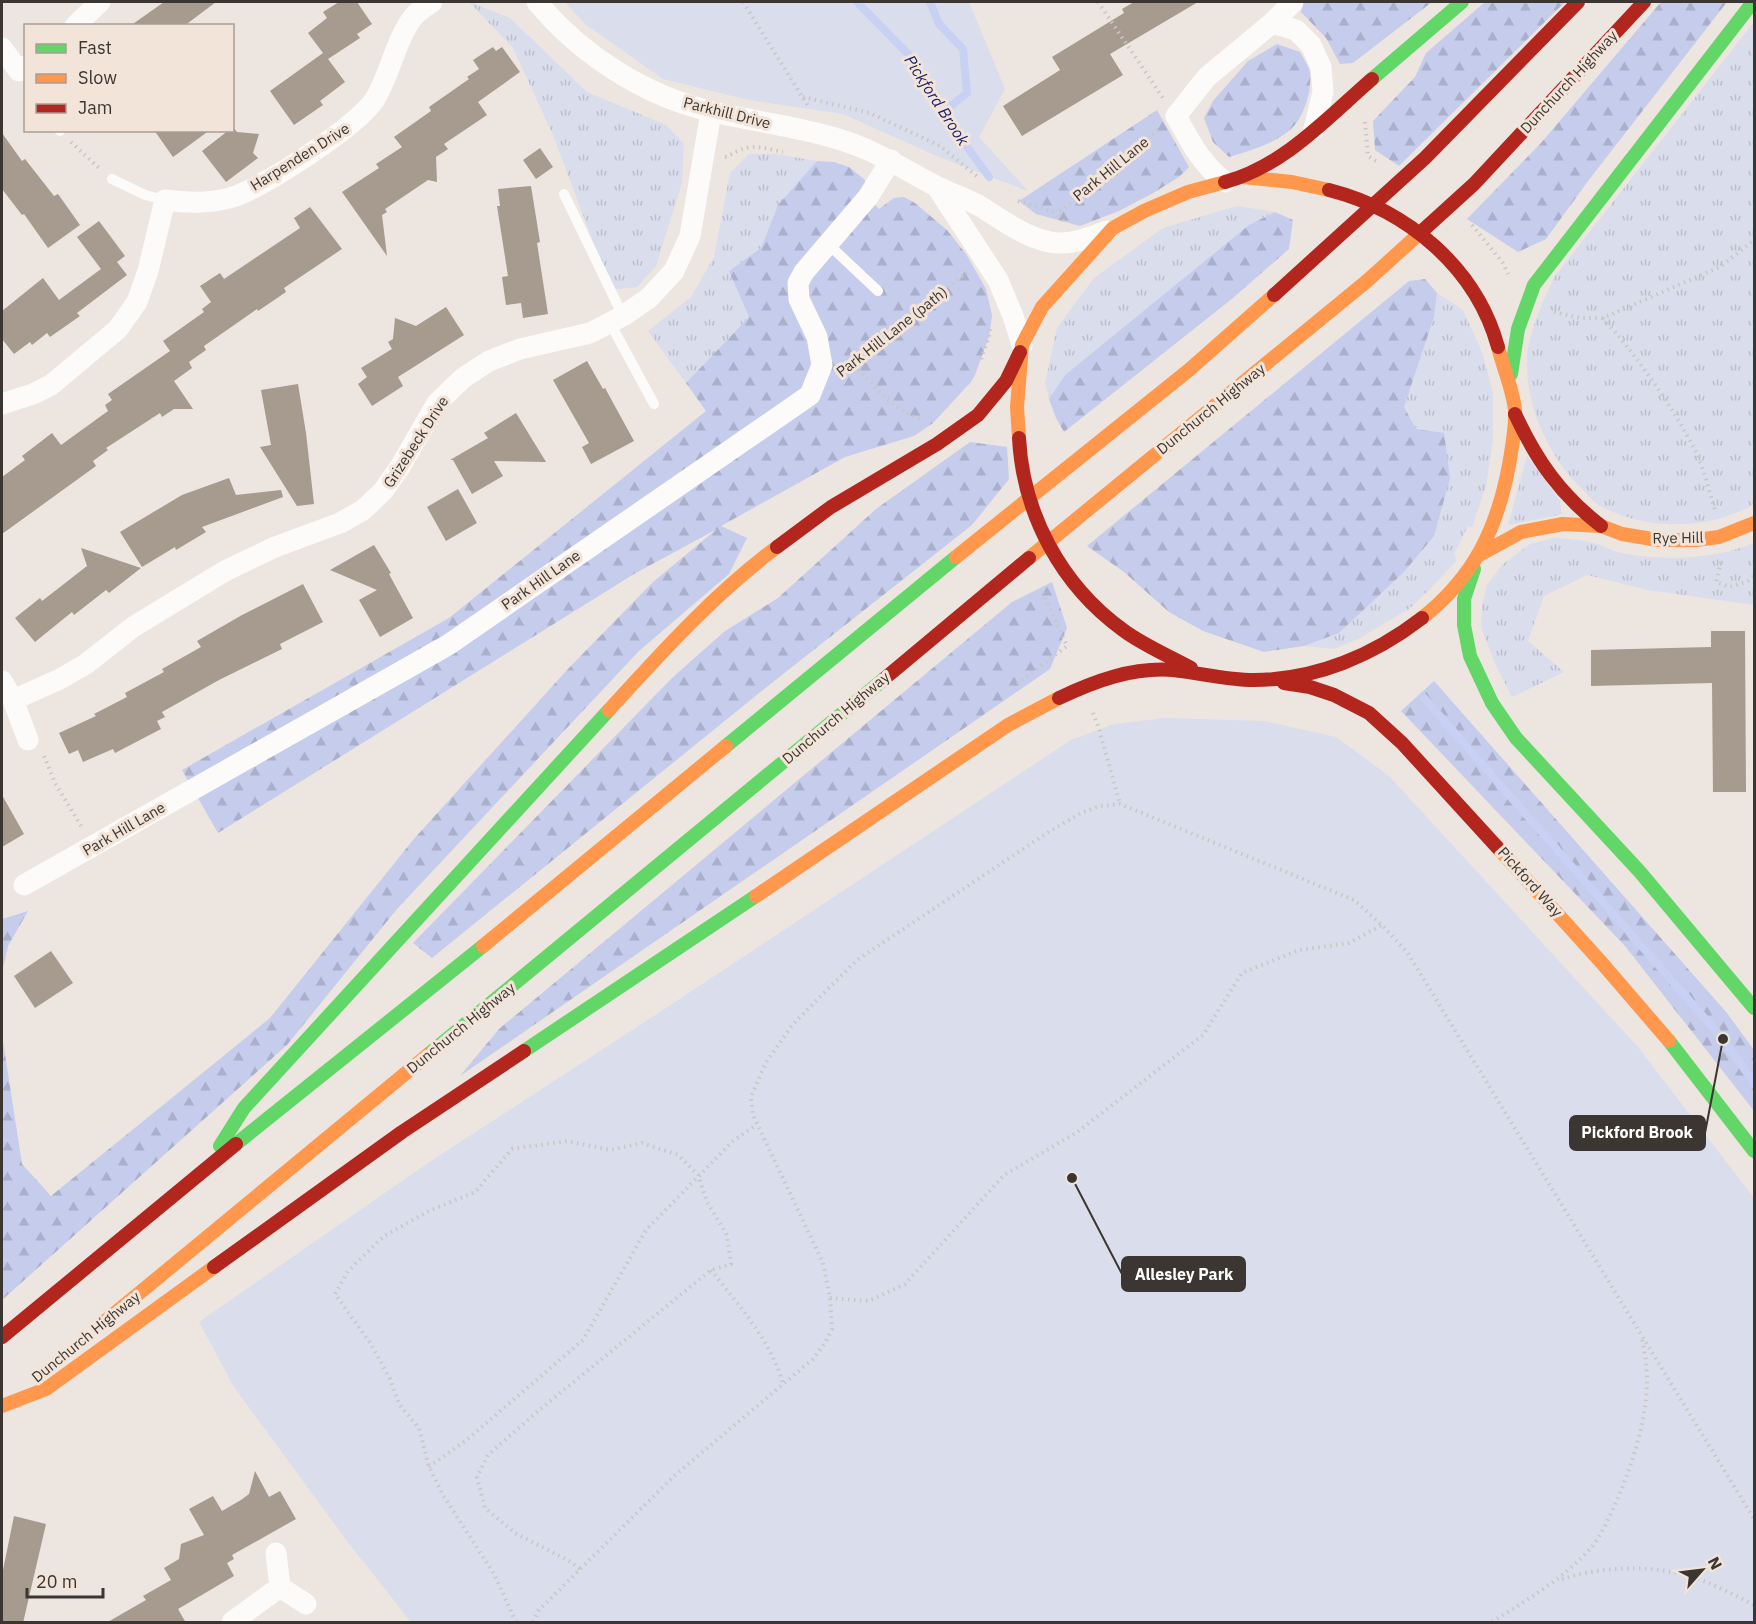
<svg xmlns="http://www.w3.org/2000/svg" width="1756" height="1624" viewBox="0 0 1756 1624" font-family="'IBM Plex Sans',sans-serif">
	<defs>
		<pattern id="grass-tufts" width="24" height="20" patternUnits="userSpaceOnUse" patternTransform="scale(1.5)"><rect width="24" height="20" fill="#daddec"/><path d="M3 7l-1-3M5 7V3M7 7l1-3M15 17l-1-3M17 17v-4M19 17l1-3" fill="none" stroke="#bcbecb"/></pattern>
		<pattern id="forest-firs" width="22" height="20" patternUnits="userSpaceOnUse" patternTransform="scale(1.5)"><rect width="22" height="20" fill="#c5ccec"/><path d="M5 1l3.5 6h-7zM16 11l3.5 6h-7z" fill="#aab0cb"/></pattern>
	</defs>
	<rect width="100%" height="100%" fill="#ede5df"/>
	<path fill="url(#grass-tufts)" d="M 469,2 L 510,18 L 587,92 L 666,125 L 684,144 L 682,183 L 656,266 L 637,287 L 610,290 L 607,279 L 553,135 L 513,48 Z
		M 1754,22 L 1754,504 C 1709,530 1649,531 1602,507 C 1595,504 1590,497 1585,492 C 1551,461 1526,409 1527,362 C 1527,335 1543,301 1555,276 Z
		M 749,154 L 775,154 L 817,161 L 778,205 L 761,248 L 729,271 L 749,317 L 686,383 L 648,331 L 691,297 L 714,257 L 730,173 Z
		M 1237,206 L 1275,212 L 1249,225 L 1065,375 L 1049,399 L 1045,382 L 1057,328 L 1094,278 L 1163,228 Z
		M 1437,293 L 1463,310 L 1482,352 L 1493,393 L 1493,440 L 1486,486 L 1472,527 L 1468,526 L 1454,554 L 1457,560 L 1435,584 L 1409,609 L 1360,638 L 1334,649 L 1304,646 L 1339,633 L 1404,572 L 1434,535 L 1416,429 L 1404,407 L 1434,317 Z
		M 1527,456 L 1560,501 L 1562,514 L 1508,525 Z
		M 1554,538 C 1570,539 1585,540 1600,545 C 1608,548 1617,553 1626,554 C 1668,561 1715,559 1754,543 L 1754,605 L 1648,590 L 1587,575 L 1544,596 L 1528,641 L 1564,672 L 1512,697 L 1496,666 L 1481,627 L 1482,605 L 1487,585 L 1503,564 L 1530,544 Z"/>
	<path fill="url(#forest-firs)" d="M 1304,2 L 1432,2 L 1353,63 L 1340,64 L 1326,38 L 1301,12 Z
		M 1485,2 L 1565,2 L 1399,166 L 1375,150 L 1373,121 L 1415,77 L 1426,53 Z
		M 1661,2 L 1727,2 L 1588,181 L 1546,239 L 1518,252 L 1467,219 L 1541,143 Z
		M 1277,44 L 1300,52 C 1303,58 1309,66 1310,73 C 1312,91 1304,118 1290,130 C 1273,144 1250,151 1229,157 L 1213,142 L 1204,118 L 1213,101 L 1248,61 Z
		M 1157,110 L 1189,167 L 1179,177 L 1155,192 L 1119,211 L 1080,226 L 1036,214 L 1019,201 Z
		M 817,161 L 834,162 L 849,167 L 865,180 L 868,197 L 879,209 L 894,198 L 904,197 L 915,203 L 947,230 L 966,254 L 986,289 L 992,315 L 989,337 L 975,375 L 971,382 L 933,423 L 914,436 L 845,457 L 721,526 L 747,538 L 729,574 L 639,651 L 397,909 L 287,1045 L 2,1300 L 2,1035 L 22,1164 L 51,1196 L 270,1018 L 413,840 L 567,670 L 653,582 L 717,529 L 634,574 L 218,833 L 182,770 L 449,618 L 706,411 L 686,383 L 749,317 L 729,271 L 761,248 L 778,205 Z
		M 1275,212 L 1293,220 L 1289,249 L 1233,298 L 1064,432 L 1056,418 L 1049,399 L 1065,375 L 1249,225 Z
		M 1425,279 L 1437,293 L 1434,317 L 1404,407 L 1416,429 L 1444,433 L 1450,478 L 1434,536 L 1404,572 L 1339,633 L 1304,646 L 1264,652 L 1203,631 L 1169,612 L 1124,572 L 1087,546 L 1409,281 Z
		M 970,442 L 1007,447 L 1009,479 L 972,525 L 758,694 L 432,958 L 413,943 L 672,678 L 725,631 L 778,598 L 876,509 Z
		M 1052,582 L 1067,628 L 1050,669 L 460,1076 L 499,1029 L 1012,602 Z
		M 1434,681 L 1727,1013 L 1754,1050 L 1754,1111 L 1625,946 L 1401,711 Z
		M 28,911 L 8,946 L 2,973 L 2,919 Z"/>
	<path fill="#daddec" d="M 565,2 L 969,2 L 1005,89 L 979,137 L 1028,191 L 939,157 L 843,114 L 749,100 L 663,79 L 585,24 Z
		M 1165,718 L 1265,721 L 1336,737 L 1389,776 L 1638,1047 L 1751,1194 L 1754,1200 L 1754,1622 L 411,1622 L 347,1541 L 234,1387 L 199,1322 L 428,1163 L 660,1012 L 1071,740 L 1114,724 Z"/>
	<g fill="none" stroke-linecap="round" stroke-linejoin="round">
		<path stroke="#c8d1f3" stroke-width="8" d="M 857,2 L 911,57 L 942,113 L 989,177
			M 930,2 L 939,24 L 963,49 L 967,93 L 942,113
			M 1424,698 L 1723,1039 L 1754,1083"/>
	</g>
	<path fill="#a79a8e" d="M 164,2 L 216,2 L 184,26 L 130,26 Z
		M 339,2 L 357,2 L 372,24 L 357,34 L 360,38 L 328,59 L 345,82 L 320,101 L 323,105 L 294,125 L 270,91 L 323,53 L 308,33 L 327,18 L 323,12 Z
		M 1134,2 L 1198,2 L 1110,54 L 1123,75 L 1022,136 L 1003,106 L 1060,70 L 1052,57 L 1124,13 L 1122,9 Z
		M 493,47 L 496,51 L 502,47 L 520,72 L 478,102 L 487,115 L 444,144 L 448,149 L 436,157 L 437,182 L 428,180 L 385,209 L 387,212 L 382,215 L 387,256 L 342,192 L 379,168 L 376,164 L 402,147 L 394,137 L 431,111 L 429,107 L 469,79 L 467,77 L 479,69 L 473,60 Z
		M 233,127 L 237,132 L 259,134 L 253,153 L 258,158 L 226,182 L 202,151 L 229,130 L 232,130 Z
		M 154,130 L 210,130 L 173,157 Z
		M 2,133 L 22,161 L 25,159 L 54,196 L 58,194 L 80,225 L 48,248 L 24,214 L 22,215 L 2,189 Z
		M 540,148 L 553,167 L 536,179 L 523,160 Z
		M 531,186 L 540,242 L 537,243 L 548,314 L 523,318 L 521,303 L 506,305 L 502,277 L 508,276 L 497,206 L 500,206 L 498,189 Z
		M 310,207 L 342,249 L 284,288 L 286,292 L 258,311 L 257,309 L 204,346 L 206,350 L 189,362 L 192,368 L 174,381 L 193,409 L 174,409 L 162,417 L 160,413 L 106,448 L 108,450 L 93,461 L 96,466 L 2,534 L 2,477 L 25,460 L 22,456 L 52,433 L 61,445 L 108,411 L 105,405 L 112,400 L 108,394 L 170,351 L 163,341 L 204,312 L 202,309 L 211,302 L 200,286 L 220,273 L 224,279 L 300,228 L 294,218 Z
		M 99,221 L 125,256 L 117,262 L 127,275 L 77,313 L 80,316 L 50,337 L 47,333 L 32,345 L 30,342 L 14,354 L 2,339 L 2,311 L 43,278 L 59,300 L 101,269 L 77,237 Z
		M 446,307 L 464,335 L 398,377 L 403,386 L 372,406 L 358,384 L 367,377 L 361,368 L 392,349 L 388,342 L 393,339 L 395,318 L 416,326 Z
		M 587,361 L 603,389 L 605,388 L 634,441 L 591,464 L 582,447 L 589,443 L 553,380 Z
		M 298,384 L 306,433 L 314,504 L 297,506 L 260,447 L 271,445 L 261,390 Z
		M 516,413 L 546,462 L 494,461 L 503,476 L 472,494 L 453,460 L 450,460 L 488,438 L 484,433 Z
		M 229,478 L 236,495 L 281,490 L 283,497 L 202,527 L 206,532 L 176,550 L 175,547 L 142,567 L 120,532 L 182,495 Z
		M 458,489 L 477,523 L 446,541 L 427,507 Z
		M 374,545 L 391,573 L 389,574 L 413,618 L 380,637 L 359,600 L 377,590 L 330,570 Z
		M 81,548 L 141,568 L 109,593 L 106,590 L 74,615 L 72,612 L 35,642 L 15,618 L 40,598 L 42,601 L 87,566 Z
		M 303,584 L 323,622 L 280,644 L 282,649 L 219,680 L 162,712 L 165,717 L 157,721 L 161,729 L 115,753 L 113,749 L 83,762 L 78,750 L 69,754 L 59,733 L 96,716 L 94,714 L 127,697 L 125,693 L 164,672 L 162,669 L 201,647 L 197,641 L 242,615 Z
		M 1711,631 L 1745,631 L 1746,792 L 1713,792 L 1712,683 L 1591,686 L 1591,650 L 1711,647 Z
		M 2,795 L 24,834 L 2,847 Z
		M 51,951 L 73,983 L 35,1008 L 14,976 Z
		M 255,1471 L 269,1497 L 280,1491 L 296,1519 L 232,1555 L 234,1559 L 227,1563 L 234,1576 L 178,1609 L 186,1623 L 106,1623 L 146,1600 L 143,1596 L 171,1580 L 164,1568 L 179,1559 L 181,1544 L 204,1535 L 189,1509 L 213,1496 L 222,1511 L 241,1500 L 249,1494 Z
		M 14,1516 L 46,1524 L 23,1623 L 2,1623 L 2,1575 Z"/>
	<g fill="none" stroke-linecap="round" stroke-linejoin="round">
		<path stroke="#cac6c4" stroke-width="4" stroke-dasharray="1.5 4.5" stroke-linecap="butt" d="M 743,2 L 808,106
			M 1098,2 L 1163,98
			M 803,97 L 870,113 L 940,146 L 979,178
			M 1365,122 L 1368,156 L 1379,163
			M 71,142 L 100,169
			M 725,157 L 727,157 C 750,142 758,147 783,152
			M 1018,201 L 1058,213
			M 1063,221 L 1058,213 L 1158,130
			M 1472,225 L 1503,263 L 1508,274
			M 1554,312 L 1580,318 L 1603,318 L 1720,267 L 1754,240
			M 1603,318 C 1636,355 1673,407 1696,452 C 1704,470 1709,491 1715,510
			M 981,359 L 989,337 L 991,326
			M 854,365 C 876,387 892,410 923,420
			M 845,371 L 967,272
			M 1721,562 L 1716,582 L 1730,587 L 1748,581 L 1754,576
			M 1017,684 L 1067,646 L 1043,593
			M 1093,713 L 1099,729 L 1120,804
			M 44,756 L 55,783 L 81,826
			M 711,1270 C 738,1305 771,1340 783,1384
			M 830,1298 L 869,1301 L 905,1284 L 1004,1175 L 1076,1133 L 1203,1035 L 1242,973 L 1299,950 L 1349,943 L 1382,925
			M 429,1467 L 469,1438 L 583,1340 L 646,1230 L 733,1141 L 756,1125
			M 1562,1579 C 1607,1565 1660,1564 1704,1581 C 1721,1588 1738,1597 1754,1605
			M 516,1622 L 494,1574 L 443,1495 L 429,1467 L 419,1428 L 399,1404 L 390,1379 L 371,1344 L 335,1294 L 348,1271 L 384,1236 L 429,1211 L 475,1192 L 512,1149 L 567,1141 L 610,1150 L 642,1143 L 678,1155 L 698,1175 L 707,1202 L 727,1235 L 731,1264 L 711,1270 L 538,1411 L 488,1455 L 477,1477 L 485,1508 L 515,1533 L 571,1562 L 580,1570
			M 533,1622 L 539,1610 L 674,1476 L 813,1359 L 825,1343 L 832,1329 L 830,1298 L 823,1263 L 753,1115 L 751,1097 L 765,1064 L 793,1024 L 857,960 L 1047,833 L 1081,813 L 1100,806 L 1120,804 L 1354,900 L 1382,925 L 1407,952 L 1754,1519
			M 1492,1622 C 1527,1600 1563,1579 1591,1548 C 1602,1535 1610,1515 1617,1500 C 1638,1449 1656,1394 1642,1340"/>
		<path stroke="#fcfbfa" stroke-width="10" d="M 59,130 L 60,131
			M 112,179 L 145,195 L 165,200
			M 564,194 L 623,316
			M 828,244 L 878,291
			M 610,323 L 654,404"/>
		<path stroke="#fcfbfa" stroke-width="21" d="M 537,2 C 581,55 646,97 714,112 C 765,124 820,129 868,150 C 892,161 913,174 936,186 C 950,193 964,198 978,205 C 1000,218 1023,237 1050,242 C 1069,246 1089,238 1107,231
			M 1272,23 L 1296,30 L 1311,45 L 1321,67 L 1323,92 L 1314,129
			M 75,26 L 100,2
			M 2,48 L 19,71 L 26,66
			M 1225,182 C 1201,164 1190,141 1176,116 L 1207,77 L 1272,23 L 1293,2
			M 937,187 L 998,280 L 1013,316 L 1022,345
			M 2,404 L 33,394 L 51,385 L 118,329 L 137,302 L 148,271 L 165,200 C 187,203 210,204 233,197 C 264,187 358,126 375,99 C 391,73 395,40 414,16 C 419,11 426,6 432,2
			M 2,681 L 13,700 L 28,740
			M 13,700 L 60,679 L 86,664 L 133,627 L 225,571 L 275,547 L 340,523 L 363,510 L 383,491 L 400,467 L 437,403 L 463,378 L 489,361 L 520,349 L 590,333 L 623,316 L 649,298 L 674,271 L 690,236 L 711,112
			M 24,885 L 448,645 L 810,395 L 822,365 L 817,337 L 799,299 L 798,283 L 804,272 L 868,197 L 891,160
			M 276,1553 L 280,1587 L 306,1604
			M 232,1622 L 280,1587"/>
		<path stroke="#63d668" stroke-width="14" d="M 1372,79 L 1462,2
			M 1511,374 L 1518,329 L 1534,285 L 1753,2
			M 1474,569 L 1464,599 L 1464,625 L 1470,656 L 1492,703 L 1516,738 L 1640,872 L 1754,1008
			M 726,746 L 956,557
			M 1669,1041 L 1754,1151
			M 524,1051 L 756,896
			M 429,1054 L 884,679
			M 236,1144 L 483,946
			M 220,1146 L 244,1108 L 609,710"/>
		<path stroke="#ff974d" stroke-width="14" d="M 1243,177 L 1292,182 L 1329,190
			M 1019,438 L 1017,407 L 1022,345 L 1042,307 L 1113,228 L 1144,211 L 1188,192 L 1225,182
			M 1479,555 L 1521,532 L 1563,524 L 1601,526 L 1622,534 L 1658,540 L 1696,540 L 1719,537 L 1754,523
			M 956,557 L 1189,370 L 1274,295
			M 1029,558 L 1367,281 L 1420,233
			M 1422,618 C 1474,577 1497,529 1509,465 C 1512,447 1516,428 1515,410 C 1513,390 1503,367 1498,347
			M 609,710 C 662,652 714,594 777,547
			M 1497,847 L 1601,962 L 1669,1041
			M 756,896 L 1008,725 L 1059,698
			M 483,946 L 726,746
			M 103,1323 L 429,1054
			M 2,1406 L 46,1389 L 214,1267"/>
		<path stroke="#b3261e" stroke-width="14" d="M 1225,182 C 1284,166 1327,118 1372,79
			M 1329,190 C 1407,210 1476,267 1498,347
			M 1420,233 L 1474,184 L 1644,2
			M 1274,295 L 1425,158 L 1578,2
			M 1515,414 C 1537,461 1560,494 1601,526
			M 1019,438 C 1023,514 1061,585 1123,630 C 1143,645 1169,656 1191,668
			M 777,547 L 831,507 L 937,444 L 978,415 L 1006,381 L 1020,352
			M 884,679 L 1029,558
			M 1284,683 L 1310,687 L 1334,695 L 1369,713 L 1402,743 L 1497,847
			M 1059,698 C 1095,681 1132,667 1173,670 C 1200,673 1227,680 1254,680 C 1316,680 1374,655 1422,618
			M 214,1267 L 402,1132 L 524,1051
			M 2,1337 L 236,1144"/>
	</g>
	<g text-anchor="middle" stroke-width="6" stroke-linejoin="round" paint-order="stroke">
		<g font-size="15" fill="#3b3631" stroke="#f3e4d9">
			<text transform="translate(1569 82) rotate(-47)" y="5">Dunchurch Highway</text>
			<text transform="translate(727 113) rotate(14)" y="5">Parkhill Drive</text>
			<text transform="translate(300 157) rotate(-32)" y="5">Harpenden Drive</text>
			<text transform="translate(1111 169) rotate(-39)" y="5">Park Hill Lane</text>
			<text transform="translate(892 332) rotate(-38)" y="5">Park Hill Lane (path)</text>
			<text transform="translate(1211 409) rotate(-39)" y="5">Dunchurch Highway</text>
			<text transform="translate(416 442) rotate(-57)" y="5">Grizebeck Drive</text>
			<text transform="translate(1678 538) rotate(-1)" y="5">Rye Hill</text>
			<text transform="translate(541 580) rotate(-35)" y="5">Park Hill Lane</text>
			<text transform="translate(836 718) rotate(-40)" y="5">Dunchurch Highway</text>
			<text transform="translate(124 829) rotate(-30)" y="5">Park Hill Lane</text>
			<text transform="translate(1530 882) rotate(48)" y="5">Pickford Way</text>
			<text transform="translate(461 1028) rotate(-39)" y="5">Dunchurch Highway</text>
			<text transform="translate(86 1337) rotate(-39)" y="5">Dunchurch Highway</text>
		</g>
		<g font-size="16" font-style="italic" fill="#172066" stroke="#f3e4d9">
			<text transform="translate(937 100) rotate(57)" y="6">Pickford Brook</text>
		</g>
	</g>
	<path fill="none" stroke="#3b3631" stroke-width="2" d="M1723 1039L1705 1133M1072 1178L1122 1274"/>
	<g fill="#3b3631" stroke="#f3e4d9" stroke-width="2">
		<circle cx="1723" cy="1039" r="6"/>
		<circle cx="1072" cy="1178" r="6"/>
	</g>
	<g fill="#3b3631" stroke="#3b3631" stroke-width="2">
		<rect x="1570" y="1116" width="135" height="34" rx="6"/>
		<rect x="1122" y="1257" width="123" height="34" rx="6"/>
	</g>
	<g font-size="16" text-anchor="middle" font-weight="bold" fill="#fff">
		<text x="1637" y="1138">Pickford Brook</text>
		<text x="1184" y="1280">Allesley Park</text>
	</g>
	<rect width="1756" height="1624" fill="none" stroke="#3b3631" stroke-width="6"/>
	<rect x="24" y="24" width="210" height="108" fill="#f3e4d9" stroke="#a99e96" stroke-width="1.5"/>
	<rect x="36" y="44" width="30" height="9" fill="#63d668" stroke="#a99e96" stroke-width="1.5"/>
	<text x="78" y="54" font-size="18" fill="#3b3631">Fast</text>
	<rect x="36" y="74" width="30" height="9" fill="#ff974d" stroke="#a99e96" stroke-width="1.5"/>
	<text x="78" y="84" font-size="18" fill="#3b3631">Slow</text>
	<rect x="36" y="104" width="30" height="9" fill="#b3261e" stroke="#a99e96" stroke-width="1.5"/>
	<text x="78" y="114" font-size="18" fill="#3b3631">Jam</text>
	<g transform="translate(1702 1570) rotate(62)" stroke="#f3e4d9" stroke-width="4.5" paint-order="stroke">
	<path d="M0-4.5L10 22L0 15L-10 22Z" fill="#3b3631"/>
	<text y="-9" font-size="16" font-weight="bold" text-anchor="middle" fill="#3b3631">N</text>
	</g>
	<path d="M27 1588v9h76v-9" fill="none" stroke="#3b3631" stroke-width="3"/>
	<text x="36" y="1588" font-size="18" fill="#3b3631" stroke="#f3e4d9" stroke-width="4.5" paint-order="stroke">20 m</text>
</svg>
